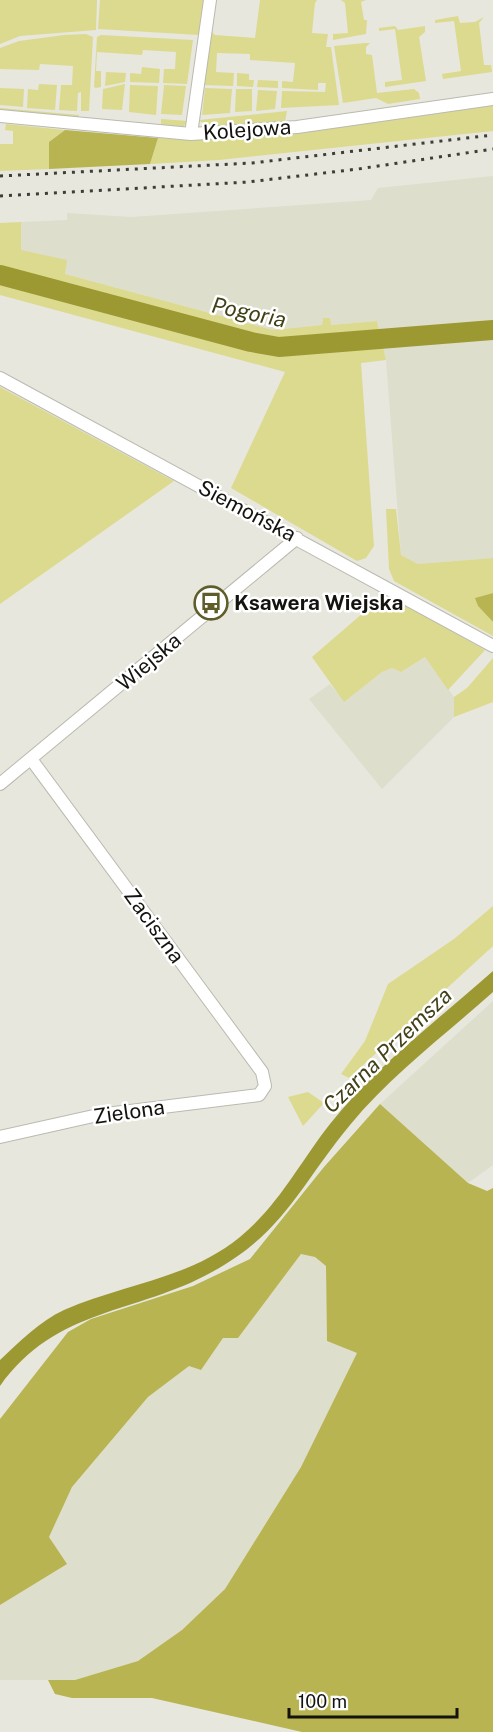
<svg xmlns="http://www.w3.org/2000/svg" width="493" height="1732" viewBox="0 0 493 1732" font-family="'Public Sans',sans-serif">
	<rect width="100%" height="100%" fill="#e7e7dd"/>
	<path fill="#dedecc" d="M 493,176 L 493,558 L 418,564 L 401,555 L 386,360 L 377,321 L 331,325 L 323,318 L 322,325 L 273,330 L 65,274 L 21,250 L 21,222 L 67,220 L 67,213 L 131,217 L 371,200 L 378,188 Z
		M 425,657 L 454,697 L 454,717 L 382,789 L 309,699 L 330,684 L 344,701 L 382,672 L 392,668 L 401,672 Z
		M 493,1001 L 493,1165 L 468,1183 L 380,1104 Z
		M 301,1254 L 315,1257 L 326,1266 L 327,1341 L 357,1353 L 301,1467 L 225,1589 L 182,1630 L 138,1661 L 75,1680 L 0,1680 L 0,1605 L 66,1564 L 49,1537 L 72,1487 L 148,1397 L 189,1365 L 201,1370 L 223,1338 L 238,1338 Z"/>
	<path fill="#dcda8e" d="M 0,0 L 97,0 L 96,30 L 20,36 L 0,44 Z
		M 100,0 L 204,0 L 199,35 L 98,29 Z
		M 260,0 L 317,0 L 315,3 L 312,33 L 328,34 L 326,47 L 331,47 L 339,105 L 281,108 L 282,91 L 325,92 L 326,83 L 318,83 L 318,90 L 282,88 L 282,81 L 293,82 L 295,63 L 250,60 L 250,54 L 217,53 L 216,72 L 234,73 L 233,86 L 203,85 L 210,30 L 215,35 L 255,38 Z
		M 341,0 L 366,0 L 361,2 L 364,20 L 367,20 L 366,34 L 333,40 L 333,34 L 348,33 L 345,3 Z
		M 458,16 L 460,23 L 475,22 L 484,17 L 479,23 L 484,65 L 491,65 L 492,72 L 443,79 L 442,74 L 461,71 L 454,21 L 435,23 L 435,20 Z
		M 395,26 L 398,30 L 425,26 L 425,32 L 419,37 L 426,81 L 385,87 L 385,82 L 402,80 L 395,29 L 379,31 L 379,28 Z
		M 64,35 L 86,34 L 93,37 L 89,111 L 81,111 L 81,92 L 78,93 L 77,111 L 59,110 L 61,85 L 72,85 L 73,66 L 40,64 L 39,70 L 0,69 L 0,48 L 19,41 Z
		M 101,35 L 193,40 L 187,84 L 163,83 L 164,69 L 175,69 L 176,52 L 143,50 L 142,55 L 97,52 L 96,71 L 101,71 L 101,87 L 96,88 L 94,87 L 97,37 Z
		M 365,43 L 370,43 L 366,47 L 366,54 L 372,55 L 377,93 L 414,89 L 419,93 L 420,99 L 388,104 L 376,98 L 343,103 L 334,46 Z
		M 142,67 L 160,69 L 159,83 L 130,82 L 130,73 L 141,74 Z
		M 106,72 L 126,73 L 125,82 L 105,86 Z
		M 237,73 L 249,74 L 249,80 L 254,80 L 253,87 L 237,86 Z
		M 258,80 L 278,81 L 278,88 L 257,87 Z
		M 39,84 L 57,85 L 55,110 L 27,108 L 28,89 L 38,90 Z
		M 125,84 L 122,110 L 102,109 L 103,89 Z
		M 130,85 L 158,86 L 156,115 L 129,112 Z
		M 164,85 L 186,86 L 182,115 L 161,114 Z
		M 0,88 L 24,89 L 23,107 L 0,105 Z
		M 205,88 L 232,89 L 230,113 L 202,115 Z
		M 236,89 L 252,89 L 252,111 L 235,112 Z
		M 258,90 L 277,91 L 275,109 L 256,111 Z
		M 493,102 L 493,131 L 219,160 L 150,164 L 158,138 L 197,140 L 251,136 Z
		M 0,108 L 79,115 L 78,118 L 0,113 Z
		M 287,111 L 285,122 L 207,127 L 199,120 Z
		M 161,119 L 188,121 L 183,127 L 161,127 Z
		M 6,124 L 65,130 L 49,142 L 49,169 L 0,171 L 0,144 L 13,144 L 13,131 L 5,130 Z
		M 21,222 L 21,250 L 67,260 L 65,274 L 273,330 L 322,325 L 323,318 L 330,318 L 331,325 L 377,321 L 386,360 L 361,363 L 374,546 L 366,558 L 357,561 L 231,488 L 285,372 L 0,295 L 0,223 Z
		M 0,387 L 174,481 L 0,604 Z
		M 386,509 L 396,509 L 401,555 L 418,564 L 493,558 L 493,593 L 476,598 L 478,606 L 493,622 L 493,636 L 394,581 L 389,569 Z
		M 385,594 L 485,650 L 448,690 L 425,657 L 401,672 L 392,668 L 382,672 L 344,702 L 312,657 Z
		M 493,658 L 493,702 L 454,717 L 454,697 L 467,688 Z
		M 493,906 L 493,946 L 349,1078 L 341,1074 L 365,1041 L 388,984 L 454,939 Z
		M 308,1092 L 324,1103 L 303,1126 L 288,1097 Z"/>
	<path fill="#b7b451" d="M 65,130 L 158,138 L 150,164 L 49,169 L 49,142 Z
		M 493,593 L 493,622 L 478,606 L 475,598 Z
		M 380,1104 L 468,1183 L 487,1191 L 493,1188 L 493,1732 L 302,1732 L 152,1698 L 72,1698 L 55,1694 L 48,1680 L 75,1680 L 138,1661 L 182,1630 L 225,1589 L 301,1467 L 357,1353 L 327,1341 L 326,1266 L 315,1257 L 301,1254 L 238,1338 L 223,1338 L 201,1370 L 189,1366 L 148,1397 L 72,1487 L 49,1537 L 67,1564 L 0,1605 L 0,1419 L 68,1332 L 91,1319 L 193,1286 L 250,1259 L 324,1167 Z"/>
	<path fill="#9c9933" d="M 493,971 L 493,992 C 445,1035 391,1075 350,1125 C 301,1184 284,1233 212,1272 C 137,1314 56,1307 0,1386 L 0,1360 C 19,1342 40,1321 64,1310 C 123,1284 189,1279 240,1237 C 279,1205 300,1162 330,1124 C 376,1066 438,1020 493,971 Z"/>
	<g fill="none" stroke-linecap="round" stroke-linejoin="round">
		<path stroke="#9c9933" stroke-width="20" d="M 0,275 L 251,342 L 279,347 L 493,330"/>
		<defs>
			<path id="minor" d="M 0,116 L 191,134 L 297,127 L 493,99
				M 191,134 L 210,0
				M 0,378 L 493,646
				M 0,784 L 297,538
				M 0,1137 L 98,1115 L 259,1095 L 265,1086 L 262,1072 L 31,759"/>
		</defs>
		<use href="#minor" stroke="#babab0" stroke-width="14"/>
		<use href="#minor" stroke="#fff" stroke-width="12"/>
		<path stroke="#3d3d39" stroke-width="3" stroke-dasharray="3 6" stroke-linecap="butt" d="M 0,176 L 252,163 L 493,135
			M 0,196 L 248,182 L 358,169 L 493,149"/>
	</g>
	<defs>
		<symbol id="bus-ring" viewBox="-11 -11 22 22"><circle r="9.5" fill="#fff" stroke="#5f5e2b" stroke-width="1.5"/><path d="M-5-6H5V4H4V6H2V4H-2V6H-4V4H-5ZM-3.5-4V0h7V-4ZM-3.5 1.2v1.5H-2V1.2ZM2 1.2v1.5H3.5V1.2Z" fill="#5f5e2b"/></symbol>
	</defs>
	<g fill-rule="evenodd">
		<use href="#bus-ring" x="192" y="584" width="38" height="38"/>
	</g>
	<g text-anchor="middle" stroke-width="5" stroke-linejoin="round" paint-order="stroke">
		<g font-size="21" fill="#131310" stroke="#fff">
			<text transform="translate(247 130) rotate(-4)" y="7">Kolejowa</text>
			<text transform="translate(247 511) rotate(28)" y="7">Siemońska</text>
			<text transform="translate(149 662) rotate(-40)" y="7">Wiejska</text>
			<text transform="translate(154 926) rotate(54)" y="7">Zaciszna</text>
			<text transform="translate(129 1112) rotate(-8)" y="7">Zielona</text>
		</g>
		<g font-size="21" font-weight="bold" fill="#131310" stroke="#fff" text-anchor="start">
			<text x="234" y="610">Ksawera Wiejska</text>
		</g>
		<g font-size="22" font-style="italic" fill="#424017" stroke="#fff">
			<text transform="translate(249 312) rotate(12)" y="8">Pogoria</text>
			<text transform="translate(387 1050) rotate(-44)" y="8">Czarna Przemsza</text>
		</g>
	</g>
	<path d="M289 1708v9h168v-9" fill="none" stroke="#131310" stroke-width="3"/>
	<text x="298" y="1708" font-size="18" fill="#131310" stroke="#ffffff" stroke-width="4.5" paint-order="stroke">100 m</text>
</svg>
